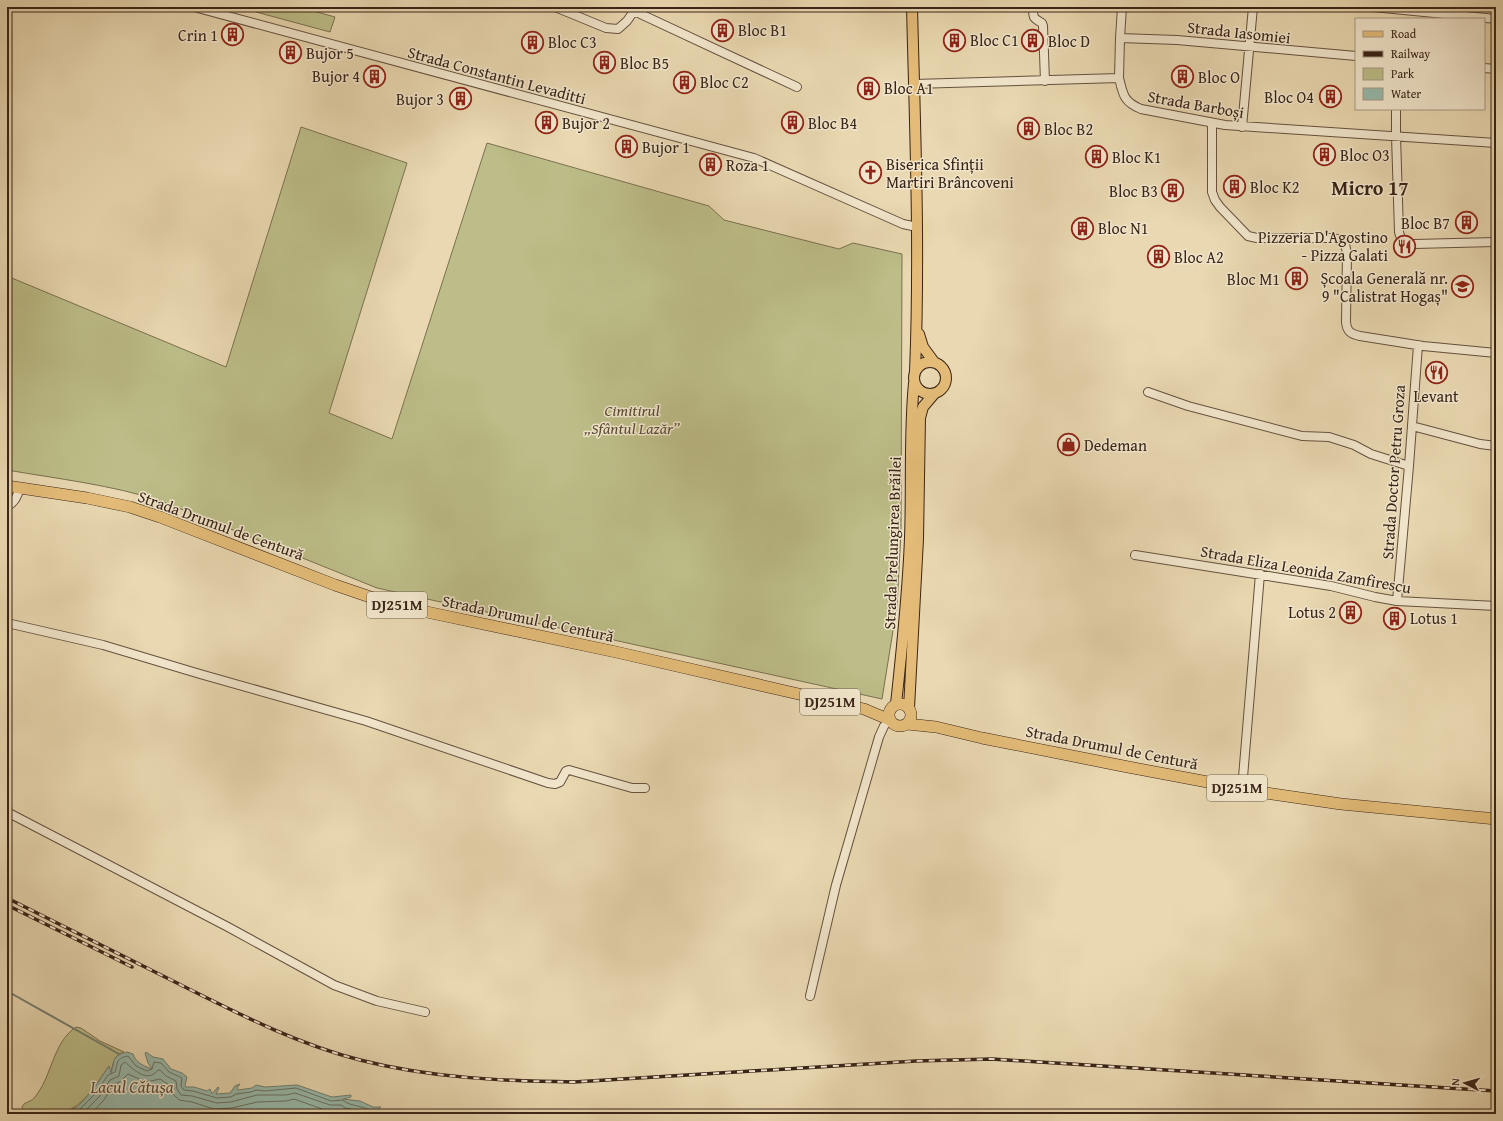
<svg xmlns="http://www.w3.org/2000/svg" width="1503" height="1121" viewBox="0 0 1503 1121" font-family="'Gentium Book Plus',serif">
	<rect width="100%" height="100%" fill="#e9d8b1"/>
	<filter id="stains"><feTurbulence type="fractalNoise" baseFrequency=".005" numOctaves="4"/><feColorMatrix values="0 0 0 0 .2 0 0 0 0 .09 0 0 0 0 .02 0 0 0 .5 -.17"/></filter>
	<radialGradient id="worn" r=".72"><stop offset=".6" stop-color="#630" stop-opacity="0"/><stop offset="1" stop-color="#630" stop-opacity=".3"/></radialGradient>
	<path fill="#bcbd88" stroke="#7b7050" d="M 257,7 L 299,7 L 335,17 L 330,32 L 256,12 Z
		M 301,127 L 407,163 L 329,413 L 392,439 L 487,143 L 709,206 L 724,220 L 839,249 L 853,243 L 902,254 L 901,532 L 897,606 L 882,699 L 377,588 L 161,501 C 112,485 59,479 7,470 L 7,276 L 226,367 Z
		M 76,1027 L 81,1028 L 100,1041 L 124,1052 C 112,1056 114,1064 110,1074 L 109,1066 C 95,1085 84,1108 58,1114 C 48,1116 35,1114 24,1114 L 22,1107 L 24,1104 C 27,1102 32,1101 34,1098 C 52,1078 52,1043 76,1027 Z"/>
	<path fill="#97baac" stroke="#727e71" d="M 127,1052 L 133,1054 C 136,1063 144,1066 152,1069 L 148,1063 L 145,1053 L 146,1052 L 153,1057 L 163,1059 L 171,1069 L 182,1073 L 187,1077 L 185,1085 L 186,1087 L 194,1087 L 207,1091 L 210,1089 L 212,1094 L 218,1087 L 219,1088 L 216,1094 L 230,1093 L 235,1086 L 240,1084 L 237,1088 L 238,1090 L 252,1088 L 256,1085 L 265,1087 L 297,1085 L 332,1097 L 351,1095 L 351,1097 L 343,1099 L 360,1101 L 373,1107 L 381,1107 L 378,1109 L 378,1111 L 381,1112 L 386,1110 L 388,1114 L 58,1114 L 77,1107 L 92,1091 L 109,1066 L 111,1073 C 115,1061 111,1056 127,1052 Z"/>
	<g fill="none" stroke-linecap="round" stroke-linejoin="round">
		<path stroke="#686f62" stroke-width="1" d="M 69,1114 L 80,1109 L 95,1094 L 108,1075 L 115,1072 C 118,1064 115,1059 127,1056 L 129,1057 L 136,1066 L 147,1071 L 152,1069 L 154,1062 L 161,1063 L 169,1072 L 182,1078 L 181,1086 L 184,1090 L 193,1091 L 217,1098 L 231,1097 L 236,1094 L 251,1092 L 256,1090 L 265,1091 L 296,1088 L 331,1101 L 343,1100 C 349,1107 367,1105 376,1114
			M 82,1114 L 99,1097 L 110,1080 L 119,1076 L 121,1065 L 125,1062 C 133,1069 148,1084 158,1070 L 160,1070 L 166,1076 L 176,1081 L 177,1089 L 181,1095 L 192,1096 L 217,1103 L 231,1102 L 257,1095 L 286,1095 L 295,1093 L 330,1105 L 341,1105 L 345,1108 L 357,1110 L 366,1114
			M 91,1114 L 103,1101 L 114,1085 L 121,1081 L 128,1074 L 146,1082 L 160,1079 L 169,1085 L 173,1094 L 179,1100 L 192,1102 L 214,1109 L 232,1108 L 257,1102 L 286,1101 L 294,1099 L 328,1111 L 339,1111 L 345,1114"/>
		<path stroke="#727e71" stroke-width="2" d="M 7,991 L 119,1054"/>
		<defs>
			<path id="minor" d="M 194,7 L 754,158 L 903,224 L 917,227
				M 555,7 L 606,28 L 618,29 L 627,21 L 634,11 L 797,87
				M 1033,7 C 1033,18 1033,18 1042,23 L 1043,26 L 1045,81
				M 1373,7 L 1496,19
				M 1120,38 L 1177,40 L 1356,56
				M 1484,68 L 1496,69
				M 1496,69 L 1496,143
				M 1119,78 L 1120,38 L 1122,7
				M 914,84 L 1119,78 C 1123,95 1124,102 1141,109 L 1225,125 L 1496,143
				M 1396,109 L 1396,136 L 1399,232 C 1401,241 1405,244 1414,244 L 1496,242
				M 1212,124 L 1212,192 L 1215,200 L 1220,207 L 1248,236 L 1257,238 L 1330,238 L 1337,239 L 1345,244 L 1347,253 L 1346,322 C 1347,332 1351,334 1360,336 L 1423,346 L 1496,353
				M 1242,127 L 1253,7
				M 1148,392 L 1188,406 L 1302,436 L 1329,437 L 1354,445 L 1371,454 L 1409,466
				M 1412,426 L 1480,444 L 1496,446
				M 7,506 C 15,503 17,496 20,488
				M 1135,555 L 1331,586 L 1375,597 L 1397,601 L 1496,606
				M 1397,601 L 1409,466 L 1418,345
				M 7,623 L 103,645 L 200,674 L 366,721 L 548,783 L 555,784 L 560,782 L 566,771 L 569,770 L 632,788 L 645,788
				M 1242,789 L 1260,574
				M 7,812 L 228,927 L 334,985 L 377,1001 L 425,1012
				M 810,996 L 836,885 L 879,737 L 884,726 L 890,720"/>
			<path id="major" d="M 912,7 C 915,129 920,250 915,372
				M 919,334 L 923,347 L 934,362
				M914 378a16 16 0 1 1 32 0a16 16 0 1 1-32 0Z
				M 896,704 C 902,649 908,594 910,538 C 912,486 909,434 914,383
				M 909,708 L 918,539 L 920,418 L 923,407 L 934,394"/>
			<path id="highway" d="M 7,486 L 87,498 L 130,507 L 160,517 L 335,585 L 379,600 L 422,611 L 616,652 L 864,709 L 890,720
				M889 715a11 11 0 1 1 22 0a11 11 0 1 1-22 0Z
				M 907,724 L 936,727 L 982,738 L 1123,766 L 1266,793 L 1341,804 L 1496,819"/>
		</defs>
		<use href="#minor" stroke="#66513f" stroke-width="10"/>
		<use href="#major" stroke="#3a2419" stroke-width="12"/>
		<use href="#highway" stroke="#3a2419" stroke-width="12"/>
		<use href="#minor" stroke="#f1e6cc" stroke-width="8"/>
		<use href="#major" stroke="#e4bc78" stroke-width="10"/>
		<use href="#highway" stroke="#e4bc78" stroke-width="11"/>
		<defs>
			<path id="rail" d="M 7,898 C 65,927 123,956 181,985 C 239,1014 297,1044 360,1060 C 430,1078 503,1081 574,1082 L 916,1061 L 992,1059 L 1496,1091
				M 7,905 L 132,967"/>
		</defs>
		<use href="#rail" stroke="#3a2419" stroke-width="3.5"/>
		<use href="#rail" stroke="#f1e6cc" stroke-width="2" stroke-dasharray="6" stroke-linecap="butt"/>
	</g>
	<defs>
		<symbol id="building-ring" viewBox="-11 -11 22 22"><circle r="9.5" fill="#f1e6cc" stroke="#8f2418" stroke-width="1.5"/><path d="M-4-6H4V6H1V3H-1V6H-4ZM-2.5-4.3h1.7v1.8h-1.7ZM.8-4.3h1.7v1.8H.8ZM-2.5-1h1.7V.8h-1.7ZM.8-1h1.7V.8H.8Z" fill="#8f2418"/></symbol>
		<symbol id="church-ring" viewBox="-11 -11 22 22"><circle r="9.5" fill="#f1e6cc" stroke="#8f2418" stroke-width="1.5"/><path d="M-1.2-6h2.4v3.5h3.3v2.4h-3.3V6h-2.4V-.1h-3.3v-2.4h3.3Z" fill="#8f2418"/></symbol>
		<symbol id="restaurant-ring" viewBox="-11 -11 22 22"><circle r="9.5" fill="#f1e6cc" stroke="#8f2418" stroke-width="1.5"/><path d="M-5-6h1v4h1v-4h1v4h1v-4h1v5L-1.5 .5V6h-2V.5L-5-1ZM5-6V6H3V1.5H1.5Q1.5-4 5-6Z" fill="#8f2418"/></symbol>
		<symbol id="school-ring" viewBox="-11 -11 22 22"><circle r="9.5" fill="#f1e6cc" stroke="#8f2418" stroke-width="1.5"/><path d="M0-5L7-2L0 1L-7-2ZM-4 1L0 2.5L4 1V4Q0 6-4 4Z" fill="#8f2418"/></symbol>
		<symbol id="shop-ring" viewBox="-11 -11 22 22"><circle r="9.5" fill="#f1e6cc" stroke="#8f2418" stroke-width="1.5"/><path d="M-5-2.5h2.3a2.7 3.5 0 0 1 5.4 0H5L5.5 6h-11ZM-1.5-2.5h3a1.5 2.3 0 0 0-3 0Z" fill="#8f2418"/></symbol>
	</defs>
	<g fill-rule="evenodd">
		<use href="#building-ring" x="710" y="18" width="25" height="25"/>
		<use href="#building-ring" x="220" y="22" width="25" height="25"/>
		<use href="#building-ring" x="942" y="28" width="25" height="25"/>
		<use href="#building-ring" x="1020" y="28" width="25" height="25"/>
		<use href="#building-ring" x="520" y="30" width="25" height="25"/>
		<use href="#building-ring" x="278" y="40" width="25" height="25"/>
		<use href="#building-ring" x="592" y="50" width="25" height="25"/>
		<use href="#building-ring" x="362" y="64" width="25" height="25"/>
		<use href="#building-ring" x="1170" y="64" width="25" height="25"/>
		<use href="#building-ring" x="672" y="70" width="25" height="25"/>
		<use href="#building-ring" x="856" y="76" width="25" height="25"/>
		<use href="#building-ring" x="1318" y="84" width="25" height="25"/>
		<use href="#building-ring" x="448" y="86" width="25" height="25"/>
		<use href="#building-ring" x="534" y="110" width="25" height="25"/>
		<use href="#building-ring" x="780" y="110" width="25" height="25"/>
		<use href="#building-ring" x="1016" y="116" width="25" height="25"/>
		<use href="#building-ring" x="614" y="134" width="25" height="25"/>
		<use href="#building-ring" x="1312" y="142" width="25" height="25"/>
		<use href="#building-ring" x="1084" y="144" width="25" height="25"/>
		<use href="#building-ring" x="698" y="152" width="25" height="25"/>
		<use href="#church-ring" x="858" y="160" width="25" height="25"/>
		<use href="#building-ring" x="1222" y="174" width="25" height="25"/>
		<use href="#building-ring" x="1160" y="178" width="25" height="25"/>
		<use href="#building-ring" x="1454" y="210" width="25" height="25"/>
		<use href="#building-ring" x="1070" y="216" width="25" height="25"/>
		<use href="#restaurant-ring" x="1392" y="234" width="25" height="25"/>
		<use href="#building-ring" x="1146" y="244" width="25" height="25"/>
		<use href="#building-ring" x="1284" y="266" width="25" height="25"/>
		<use href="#school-ring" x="1450" y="274" width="25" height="25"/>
		<use href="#restaurant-ring" x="1424" y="360" width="25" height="25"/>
		<use href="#shop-ring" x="1056" y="432" width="25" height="25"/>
		<use href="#building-ring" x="1338" y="600" width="25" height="25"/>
		<use href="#building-ring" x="1382" y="606" width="25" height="25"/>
	</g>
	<g text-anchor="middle" stroke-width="3" stroke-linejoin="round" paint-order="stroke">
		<g fill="#f1e6cc" stroke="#715e4f" stroke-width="1">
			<rect x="367" y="592" width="60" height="26" rx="3"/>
			<rect x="800" y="689" width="60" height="26" rx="3"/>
			<rect x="1207" y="775" width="60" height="26" rx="3"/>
		</g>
		<g font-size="15" font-weight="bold" fill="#3a2419">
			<text x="397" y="610">DJ251M</text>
			<text x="830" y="707">DJ251M</text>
			<text x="1237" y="793">DJ251M</text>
		</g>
		<g font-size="16" fill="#3a2419" stroke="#f1e6cc" text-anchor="start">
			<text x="738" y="36">Bloc B1</text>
			<text x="218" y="41" text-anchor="end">Crin 1</text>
			<text x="970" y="46">Bloc C1</text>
			<text x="1048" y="47">Bloc D</text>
			<text x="548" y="48">Bloc C3</text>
			<text x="306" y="59">Bujor 5</text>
			<text x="620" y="69">Bloc B5</text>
			<text x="360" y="82" text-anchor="end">Bujor 4</text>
			<text x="1198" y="83">Bloc O</text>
			<text x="700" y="88">Bloc C2</text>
			<text x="884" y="94">Bloc A1</text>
			<text x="1314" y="103" text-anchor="end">Bloc O4</text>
			<text x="444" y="105" text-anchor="end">Bujor 3</text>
			<text x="562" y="129">Bujor 2</text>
			<text x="808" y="129">Bloc B4</text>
			<text x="1044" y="135">Bloc B2</text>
			<text x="642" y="153">Bujor 1</text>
			<text x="1340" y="161">Bloc O3</text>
			<text x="1112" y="163">Bloc K1</text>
			<text x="886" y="170">Biserica Sfinții<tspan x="886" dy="18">Martiri Brâncoveni</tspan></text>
			<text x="726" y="171">Roza 1</text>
			<text x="1250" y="193">Bloc K2</text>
			<text x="1158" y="197" text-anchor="end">Bloc B3</text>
			<text x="1450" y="229" text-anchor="end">Bloc B7</text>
			<text x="1098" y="234">Bloc N1</text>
			<text x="1388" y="243" text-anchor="end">Pizzeria D'Agostino<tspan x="1388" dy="18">- Pizza Galati</tspan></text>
			<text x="1174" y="263">Bloc A2</text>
			<text x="1448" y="284" text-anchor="end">Școala Generală nr.<tspan x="1448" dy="18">9 "Calistrat Hogaș"</tspan></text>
			<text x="1280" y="285" text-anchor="end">Bloc M1</text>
			<text x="1436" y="402" text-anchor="middle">Levant</text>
			<text x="1084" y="451">Dedeman</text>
			<text x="1336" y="618" text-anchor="end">Lotus 2</text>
			<text x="1410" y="624">Lotus 1</text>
		</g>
		<g font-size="16" fill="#3a2419" stroke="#f1e6cc">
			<text transform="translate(1239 32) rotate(6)" y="6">Strada Iasomiei</text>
			<text transform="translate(497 75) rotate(15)" y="6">Strada Constantin Levaditti</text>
			<text transform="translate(1196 104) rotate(10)" y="6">Strada Barboși</text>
			<text transform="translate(1393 472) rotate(-86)" y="6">Strada Doctor Petru Groza</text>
			<text transform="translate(221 525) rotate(20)" y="6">Strada Drumul de Centură</text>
			<text transform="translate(892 543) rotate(-88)" y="6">Strada Prelungirea Brăilei</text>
			<text transform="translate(1306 569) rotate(10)" y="6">Strada Eliza Leonida Zamfirescu</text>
			<text transform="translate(528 618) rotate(12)" y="6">Strada Drumul de Centură</text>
			<text transform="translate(1112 747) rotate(11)" y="6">Strada Drumul de Centură</text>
		</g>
		<g font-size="16" font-style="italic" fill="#5a4a35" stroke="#f1e6cc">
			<text x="632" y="416">Cimitirul<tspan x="632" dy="18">„Sfântul Lazăr”</tspan></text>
		</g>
		<g font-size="17" font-style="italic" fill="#514a3e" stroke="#f1e6cc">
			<text x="132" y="1093">Lacul Cătușa</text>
		</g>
		<g font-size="20" font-weight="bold" fill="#3a2419" stroke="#f1e6cc">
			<text x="1370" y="195">Micro 17</text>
		</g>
	</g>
	<rect width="1503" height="1121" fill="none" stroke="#e9d8b1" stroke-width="24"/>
	<rect x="8" y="8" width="1487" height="1105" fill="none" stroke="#3a2419" stroke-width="2"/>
	<rect x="12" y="12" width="1479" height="1097" fill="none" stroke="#3a2419"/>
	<rect x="1355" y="18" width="130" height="92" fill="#f1e6cc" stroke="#a89884"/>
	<rect x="1363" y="31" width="20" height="6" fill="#e4bc78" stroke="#a89884"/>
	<text x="1391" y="38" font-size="12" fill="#3a2419">Road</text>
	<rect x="1363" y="51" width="20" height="6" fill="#3a2419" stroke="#a89884"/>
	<text x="1391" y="58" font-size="12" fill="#3a2419">Railway</text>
	<rect x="1363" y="68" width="20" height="12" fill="#bcbd88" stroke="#a89884"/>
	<text x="1391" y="78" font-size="12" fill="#3a2419">Park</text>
	<rect x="1363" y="88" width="20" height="12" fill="#97baac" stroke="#a89884"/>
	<text x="1391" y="98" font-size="12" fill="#3a2419">Water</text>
	<g transform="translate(1465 1083) rotate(276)" stroke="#f1e6cc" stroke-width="3" paint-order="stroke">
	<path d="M0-3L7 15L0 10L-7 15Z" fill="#3a2419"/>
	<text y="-6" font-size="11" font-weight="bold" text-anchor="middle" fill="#3a2419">N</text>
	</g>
	<rect width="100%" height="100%" filter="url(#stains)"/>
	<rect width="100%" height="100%" fill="url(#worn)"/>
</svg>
